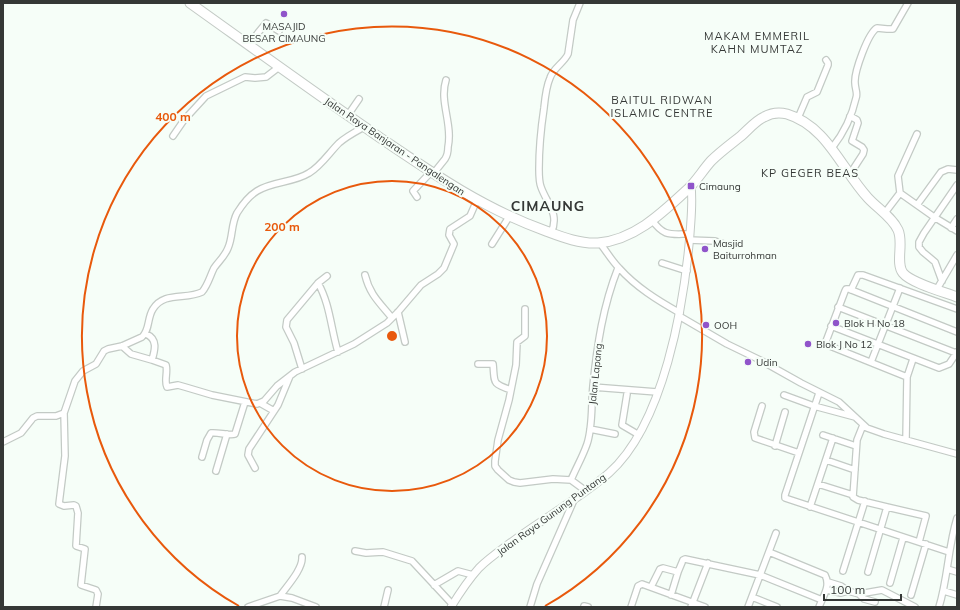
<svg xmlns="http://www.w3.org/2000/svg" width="960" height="610" viewBox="0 0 960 610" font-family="Mulish,sans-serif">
	<rect width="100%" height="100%" fill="#f6fef8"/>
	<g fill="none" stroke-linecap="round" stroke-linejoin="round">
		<defs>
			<path id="minor" d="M 248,45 L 266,23 L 279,31
				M 348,115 L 359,99
				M 850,116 L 857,120 L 858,123 L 852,141 L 862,147 L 864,150 L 863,154 L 850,174
				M 798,118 L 807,97 L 817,92 L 828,65 L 828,63 L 826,60
				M 173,136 L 184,120 L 206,96 L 245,77 L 255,78 L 266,77 L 279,67
				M 832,148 C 843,134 852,116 856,98 C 858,93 855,89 855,83 C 854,72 868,33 877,28 L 887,29 L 893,29 L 908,3
				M 433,174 C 437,169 441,164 445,159 C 447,156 448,151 448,147 C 453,124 439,102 446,80
				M 900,193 L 934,217 L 957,231
				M 417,197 L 413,191 L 431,172
				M 917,205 L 941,172 L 948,169 L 957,170
				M 884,214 L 900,193 L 898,176 L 917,134
				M 652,220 C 664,237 670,234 690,234
				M 951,228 L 957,219
				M 551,233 C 560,214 547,204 541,187 C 539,182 539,175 539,169 C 539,149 541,128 544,108 C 545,98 546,87 550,78 C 553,68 564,63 568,54 L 573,20 L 580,3
				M 689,240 L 715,241 L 724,244
				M 600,243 C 606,251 612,261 619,268 C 636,287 657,300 680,313
				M 492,244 L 509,217
				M 662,263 L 687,271
				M 365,275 C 370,295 379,302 392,318
				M 942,281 L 935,262 L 923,252 L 919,247 L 919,242 L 924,233 L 957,185
				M 318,283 C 330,304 331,329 338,352
				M 937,289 L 957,255
				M 851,290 L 858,275 L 863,275 L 957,309
				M 838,307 L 956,353
				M 525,309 L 525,336 L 517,342 L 516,365 L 509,400 L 498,440 L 495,461 L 495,466 L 498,470 L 509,480 L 514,482 L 520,483 L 553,479 L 571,480 L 586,491
				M 398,312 L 405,342
				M 679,316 L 727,344 L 760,360 L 801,383 L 839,402 L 867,428 L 884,434 L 957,454
				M 831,326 L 939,368 L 949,364 L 957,352
				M 146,334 C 158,339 155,350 152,360 L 166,365 C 168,372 164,381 167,387 L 178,385 L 185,387 L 212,395 L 257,404 L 264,401 L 277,386 L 295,372 L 354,344 L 387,323 L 398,312 L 421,285 L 438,274 L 444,268 L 454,244 L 449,235 L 450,229 L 470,216 L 477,200
				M 122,346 L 131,354 L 152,360
				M 871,362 L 900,288
				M 478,364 L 493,364 C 495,383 491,383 511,390
				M 302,369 L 294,343 L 286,327 L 287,320 L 318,283 L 327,276
				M 907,377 L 913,359
				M 593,387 L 657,392
				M 819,393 L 785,495 L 785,498 L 949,552
				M 627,394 L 622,425 L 639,435
				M 784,395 L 814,406 L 855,417
				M 260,403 L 274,411
				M 762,406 L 754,432 L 755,438 L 799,453
				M 64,413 L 65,456 L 59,504 L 64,506 L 74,505 L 76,506 L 78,513 L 76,546 L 85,549 L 81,585 L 96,590 L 98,594 L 96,607
				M 863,425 L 857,440 L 853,497 L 858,500 L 887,507 L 926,516 L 919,542
				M 590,429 L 615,434
				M 823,435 L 856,446
				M 906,440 L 907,377 L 825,344 L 845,291 L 846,289 L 849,289 L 957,332
				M 3,442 L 21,433 L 33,418 L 37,416 L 56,416 L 64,413 L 75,381 L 83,371 L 96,364 L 104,351 L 108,349 L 122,346 L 142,337 C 150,330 147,318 153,309 C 164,291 186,300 202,292 C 208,285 210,276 214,268 C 219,261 225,256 228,248 C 233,237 231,224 237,213 C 242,205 249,196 257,191 C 273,181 293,183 309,173 C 321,166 329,153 339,143 C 347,136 355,132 364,127
				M 775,446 L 785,412
				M 202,457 L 207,440 L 211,433 C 218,432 230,436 235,434 L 245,402
				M 826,460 L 855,470
				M 255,468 L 248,455 L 249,449 L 278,405 L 290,376
				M 216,471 L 227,434
				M 571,480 C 576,468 583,456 587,444 C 593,426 591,405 593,386 C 597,345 603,306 618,268
				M 818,484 L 853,495
				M 810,507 L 833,438
				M 355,551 L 366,553 L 383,552 L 412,561 L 453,605
				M 769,552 L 825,575 C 831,586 823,596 819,607
				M 947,569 L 957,572
				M 843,571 L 865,501
				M 868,572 L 887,507
				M 828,582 L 841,586 L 848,591
				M 890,583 L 903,538
				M 434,585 L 458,571 L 473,575
				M 651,587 L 660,569 L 663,568 L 678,572 L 683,560 L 685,559 L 760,575 L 822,600
				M 827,590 L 841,593 L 848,591 L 859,594 L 882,590 L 915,607
				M 944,591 L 957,595
				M 859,594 L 864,599 L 875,602
				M 671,595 L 678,572
				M 911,595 L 926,544
				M 280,596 C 287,586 303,569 302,557
				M 752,597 L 777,607
				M 584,606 L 588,607
				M 248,607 L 280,596 L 292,598 L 316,607
				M 384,607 L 388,590
				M 530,607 L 537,584 L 574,500
				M 631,607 L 638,586 L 642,584 L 705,607
				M 691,607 L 708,563
				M 748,607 L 776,533
				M 939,607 C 948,578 948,547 957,518"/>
			<path id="tertiary" d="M 451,607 C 459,594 469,579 479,568 C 489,558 501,550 513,541 C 544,518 579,499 609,473 C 664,424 684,305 690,234 C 691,218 693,202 691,186"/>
			<path id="primary" d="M 190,3 C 253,48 315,93 379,137 C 432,173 484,209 546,231 C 562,237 580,244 598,243 C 635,240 663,212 689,188 C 697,180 703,170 711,161 C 720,152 731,144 741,136 C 748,130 755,121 764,117 C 771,113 779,112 787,114 C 827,126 842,170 868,198 C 877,208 892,217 898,230 C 904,243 895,263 903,273 C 911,283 944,292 957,297"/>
		</defs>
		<use href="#minor" stroke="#c3cac5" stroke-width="8"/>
		<use href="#tertiary" stroke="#c3cac5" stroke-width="9"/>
		<use href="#primary" stroke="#c3cac5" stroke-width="11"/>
		<use href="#minor" stroke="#fff" stroke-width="5.5"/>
		<use href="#tertiary" stroke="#fff" stroke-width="7"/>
		<use href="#primary" stroke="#fff" stroke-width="9"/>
	</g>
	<g fill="none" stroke="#e8590c" stroke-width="2">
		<circle cx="392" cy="336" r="155"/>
		<path d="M239 606A310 310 0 1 1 545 606"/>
	</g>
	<g fill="#9054ca" stroke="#f6fef8" stroke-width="1.5">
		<circle cx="284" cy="14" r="4"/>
		<rect x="687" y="182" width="8" height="8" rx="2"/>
		<circle cx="705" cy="249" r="4"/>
		<circle cx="836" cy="323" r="4"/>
		<circle cx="706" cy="325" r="4"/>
		<circle cx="808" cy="344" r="4"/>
		<circle cx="748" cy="362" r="4"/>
	</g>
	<g text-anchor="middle" stroke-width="4" stroke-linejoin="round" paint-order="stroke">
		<g font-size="10" fill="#353836" stroke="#f6fef8" text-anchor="start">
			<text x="284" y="30" text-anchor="middle">MASAJID<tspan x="284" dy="12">BESAR CIMAUNG</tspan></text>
			<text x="699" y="190">Cimaung</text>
			<text x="713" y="247">Masjid<tspan x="713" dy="12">Baiturrohman</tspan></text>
			<text x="844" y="327">Blok H No 18</text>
			<text x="714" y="329">OOH</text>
			<text x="816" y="348">Blok J No 12</text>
			<text x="756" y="366">Udin</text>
		</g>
		<g font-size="10" fill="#353836" stroke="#f6fef8">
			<text transform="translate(395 146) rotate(34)" y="4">Jalan Raya Banjaran - Pangalengan</text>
			<text transform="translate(595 374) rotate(-84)" y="4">Jalan Lapang</text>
			<text transform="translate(551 514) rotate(-36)" y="4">Jalan Raya Gunung Puntang</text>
		</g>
		<g font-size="11" letter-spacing="1" fill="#353836" stroke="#f6fef8">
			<text x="757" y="40">MAKAM EMMERIL<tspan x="757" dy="13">KAHN MUMTAZ</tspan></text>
			<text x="662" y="104">BAITUL RIDWAN<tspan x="662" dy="13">ISLAMIC CENTRE</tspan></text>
			<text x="810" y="177">KP GEGER BEAS</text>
		</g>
		<g font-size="14" font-weight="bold" letter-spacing="1" fill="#353836" stroke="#f6fef8">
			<text x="548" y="211">CIMAUNG</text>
		</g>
	</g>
	<circle cx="392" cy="336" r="6" fill="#e8590c" stroke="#f6fef8" stroke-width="2"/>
	<g font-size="12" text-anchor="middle" font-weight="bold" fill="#e8590c" stroke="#f6fef8" stroke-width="4" stroke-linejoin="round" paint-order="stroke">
		<text x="173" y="121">400 m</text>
		<text x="282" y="231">200 m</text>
	</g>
	<rect width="960" height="610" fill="none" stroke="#353836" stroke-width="8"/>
	<path d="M824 594v6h77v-6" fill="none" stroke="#353836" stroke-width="2"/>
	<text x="830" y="594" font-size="12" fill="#353836" stroke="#f6fef8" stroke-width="3" paint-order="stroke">100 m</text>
</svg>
